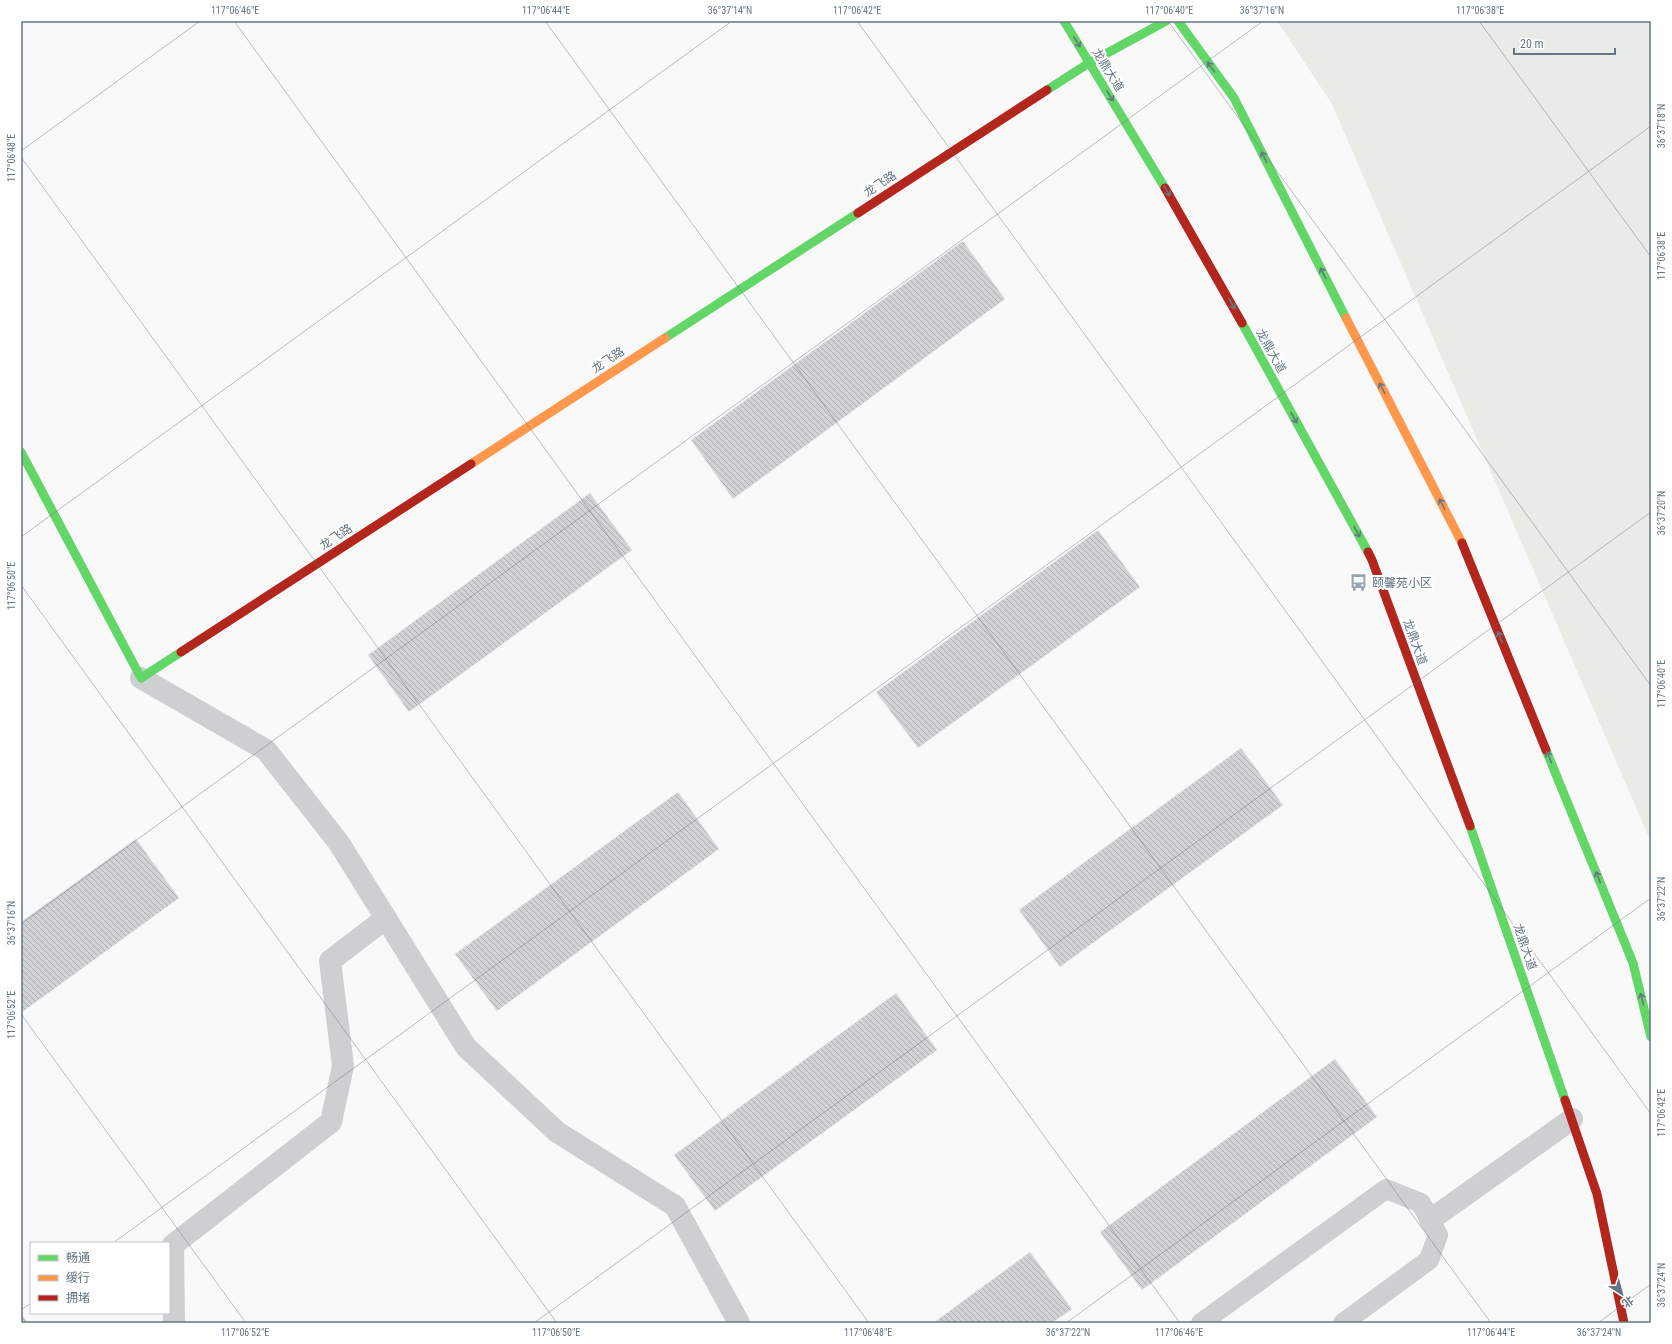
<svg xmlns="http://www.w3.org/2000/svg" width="1672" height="1344" viewBox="0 0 1672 1344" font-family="'Roboto Condensed','Noto Sans SC',sans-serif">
	<defs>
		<pattern id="building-back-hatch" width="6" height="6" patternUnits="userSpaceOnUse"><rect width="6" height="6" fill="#d0d2d3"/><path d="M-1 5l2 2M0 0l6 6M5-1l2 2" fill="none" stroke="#acafb1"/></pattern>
	</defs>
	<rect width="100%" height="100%" fill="#f9f9f9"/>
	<path fill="#e8ebe6" d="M 1277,21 L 1651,21 L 1651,842 L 1332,104 Z"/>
	<path fill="url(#building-back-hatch)" stroke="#e8e8e8" d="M 963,241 L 1005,299 L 733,499 L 691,440 Z
		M 590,493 L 632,550 L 409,712 L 368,655 Z
		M 1098,530 L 1140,587 L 918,748 L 876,692 Z
		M 1241,748 L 1283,805 L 1060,967 L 1019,910 Z
		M 678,792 L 719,849 L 497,1011 L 455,954 Z
		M 136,839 L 179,898 L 21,1013 L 21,922 Z
		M 896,993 L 937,1050 L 715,1211 L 674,1155 Z
		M 1335,1059 L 1377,1117 L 1142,1290 L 1100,1232 Z
		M 1030,1252 L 1072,1309 L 1052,1323 L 933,1323 Z
		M 21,1313 L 28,1323 L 21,1323 Z"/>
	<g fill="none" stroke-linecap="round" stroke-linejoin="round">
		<path stroke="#cecfd0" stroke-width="20" d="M 1201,1323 L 1386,1189 L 1421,1203 L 1438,1235 L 1429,1260 L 1343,1323"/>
		<path stroke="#cecfd0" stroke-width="22" d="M 141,678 L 266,750 L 339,843 L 466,1047 L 557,1132 L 675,1206 L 739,1323
			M 1430,1220 L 1572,1119
			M 174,1323 L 173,1245 L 331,1122 L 343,1066 L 330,961 L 386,918"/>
		<path stroke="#63d668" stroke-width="9" d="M 1064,21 L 1165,188
			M 1178,21 L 1234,98 L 1346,318
			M 1047,90 L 1089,63 L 1166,21
			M 1242,323 L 1368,552
			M 665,338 L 858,213
			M 21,452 L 141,678 L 181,652
			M 1546,750 L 1633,963 L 1651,1037
			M 1470,826 L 1565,1100"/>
		<path stroke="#ff974d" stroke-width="9" d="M 1346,318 L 1462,543
			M 471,464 L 665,338"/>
		<path stroke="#b3261e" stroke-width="9" d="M 1165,188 L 1242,323
			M 858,213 L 1047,90
			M 1462,543 L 1546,750
			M 1368,552 L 1372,560 L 1470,826
			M 181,652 L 471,464
			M 1565,1100 L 1597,1194 L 1624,1323"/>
	</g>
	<defs><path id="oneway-shaft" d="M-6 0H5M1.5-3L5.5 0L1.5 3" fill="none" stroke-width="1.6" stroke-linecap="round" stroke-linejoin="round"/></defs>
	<g stroke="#657683">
		<use href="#oneway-shaft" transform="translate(1077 42) rotate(59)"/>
		<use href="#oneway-shaft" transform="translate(1211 67) rotate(-126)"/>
		<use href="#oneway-shaft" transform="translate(1110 96) rotate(58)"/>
		<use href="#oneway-shaft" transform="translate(1264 157) rotate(-117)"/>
		<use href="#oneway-shaft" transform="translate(1167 191) rotate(60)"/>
		<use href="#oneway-shaft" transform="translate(1323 273) rotate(-117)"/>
		<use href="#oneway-shaft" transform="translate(1232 304) rotate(61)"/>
		<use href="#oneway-shaft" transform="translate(1382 388) rotate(-117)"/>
		<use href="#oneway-shaft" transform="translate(1294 418) rotate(61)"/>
		<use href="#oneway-shaft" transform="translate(1442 504) rotate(-117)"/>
		<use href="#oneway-shaft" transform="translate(1357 532) rotate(61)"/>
		<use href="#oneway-shaft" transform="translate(1500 637) rotate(-112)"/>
		<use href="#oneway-shaft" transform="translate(1549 757) rotate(-112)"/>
		<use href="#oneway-shaft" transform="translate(1598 877) rotate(-112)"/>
		<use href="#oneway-shaft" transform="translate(1642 999) rotate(-104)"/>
	</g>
	<path fill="none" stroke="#657683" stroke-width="1" stroke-opacity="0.45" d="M 234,21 L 1180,1323M 545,21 L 1491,1323M 857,21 L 1651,1114M 1168,21 L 1651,686M 1479,21 L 1651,257M 21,151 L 200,21M 21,157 L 869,1323M 21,537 L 732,21M 21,585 L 557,1323M 21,924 L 1263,21M 21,1014 L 246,1323M 113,1243 L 1651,126M 21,1310 L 31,1303M 534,1323 L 1651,512M 1066,1323 L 1651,898M 1598,1323 L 1651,1284"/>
	<defs>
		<symbol id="bus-bare" viewBox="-9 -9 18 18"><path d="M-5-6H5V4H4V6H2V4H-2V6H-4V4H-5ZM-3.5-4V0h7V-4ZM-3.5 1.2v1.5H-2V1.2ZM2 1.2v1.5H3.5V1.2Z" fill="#99a4ac" stroke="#fff" stroke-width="2.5" paint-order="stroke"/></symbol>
	</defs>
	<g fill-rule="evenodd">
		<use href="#bus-bare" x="1346" y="570" width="25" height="25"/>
	</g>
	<g text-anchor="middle" stroke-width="4" stroke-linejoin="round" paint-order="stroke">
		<g font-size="12" fill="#657683" stroke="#fff">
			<text transform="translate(1108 70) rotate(58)" y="4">龙鼎大道</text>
			<text transform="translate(880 184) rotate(-33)" y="4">龙飞路</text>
			<text transform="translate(1271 351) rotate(61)" y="4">龙鼎大道</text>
			<text transform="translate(608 360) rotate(-33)" y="4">龙飞路</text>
			<text transform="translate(336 537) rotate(-33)" y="4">龙飞路</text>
			<text transform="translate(1415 642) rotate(70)" y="4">龙鼎大道</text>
			<text transform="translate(1525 947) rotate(71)" y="4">龙鼎大道</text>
		</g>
		<g font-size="12" fill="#657683" stroke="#fff" text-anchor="start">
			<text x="1372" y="587">颐馨苑小区</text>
		</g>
	</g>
	<rect width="1672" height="1344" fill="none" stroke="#ffffff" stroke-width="44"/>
	<rect x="30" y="1242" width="140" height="72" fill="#ffffff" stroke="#c1c8cd"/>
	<rect x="38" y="1255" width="20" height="6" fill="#63d668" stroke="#c1c8cd"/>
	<text x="66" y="1262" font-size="12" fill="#657683">畅通</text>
	<rect x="38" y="1275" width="20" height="6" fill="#ff974d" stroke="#c1c8cd"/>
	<text x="66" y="1282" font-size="12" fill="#657683">缓行</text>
	<rect x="38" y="1295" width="20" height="6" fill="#b3261e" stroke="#c1c8cd"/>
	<text x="66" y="1302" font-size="12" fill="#657683">拥堵</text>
	<g transform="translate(1622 1294) rotate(144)" stroke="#ffffff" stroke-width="3" paint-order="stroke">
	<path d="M0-3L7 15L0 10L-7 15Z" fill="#657683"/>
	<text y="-6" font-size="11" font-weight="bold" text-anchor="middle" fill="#657683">北</text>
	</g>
	<path d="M1514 48v6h101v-6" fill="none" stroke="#657683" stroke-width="2"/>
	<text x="1520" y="48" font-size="12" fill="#657683" stroke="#ffffff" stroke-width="3" paint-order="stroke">20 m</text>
	<rect x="22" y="22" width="1628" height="1300" fill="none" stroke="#657683" stroke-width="1.5"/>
	<g font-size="10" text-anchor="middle" fill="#657683">
		<text x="235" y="14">117°06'46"E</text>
		<text x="546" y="14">117°06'44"E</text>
		<text x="730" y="14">36°37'14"N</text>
		<text x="857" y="14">117°06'42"E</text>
		<text x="1169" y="14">117°06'40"E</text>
		<text x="1262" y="14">36°37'16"N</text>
		<text x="1480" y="14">117°06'38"E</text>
		<text transform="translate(1661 126) rotate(-90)" y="4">36°37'18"N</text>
		<text transform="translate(11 158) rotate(-90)" y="4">117°06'48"E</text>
		<text transform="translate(1661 256) rotate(-90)" y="4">117°06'38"E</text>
		<text transform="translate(1661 513) rotate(-90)" y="4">36°37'20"N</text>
		<text transform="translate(11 586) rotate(-90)" y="4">117°06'50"E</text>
		<text transform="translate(1661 684) rotate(-90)" y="4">117°06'40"E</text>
		<text transform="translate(1661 899) rotate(-90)" y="4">36°37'22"N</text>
		<text transform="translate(11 923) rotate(-90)" y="4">36°37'16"N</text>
		<text transform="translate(11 1015) rotate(-90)" y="4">117°06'52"E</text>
		<text transform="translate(1661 1113) rotate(-90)" y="4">117°06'42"E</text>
		<text transform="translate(1661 1285) rotate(-90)" y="4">36°37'24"N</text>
		<text x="245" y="1336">117°06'52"E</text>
		<text x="556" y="1336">117°06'50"E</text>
		<text x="868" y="1336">117°06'48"E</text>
		<text x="1068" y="1336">36°37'22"N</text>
		<text x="1179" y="1336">117°06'46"E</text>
		<text x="1491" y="1336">117°06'44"E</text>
		<text x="1599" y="1336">36°37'24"N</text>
	</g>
</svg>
